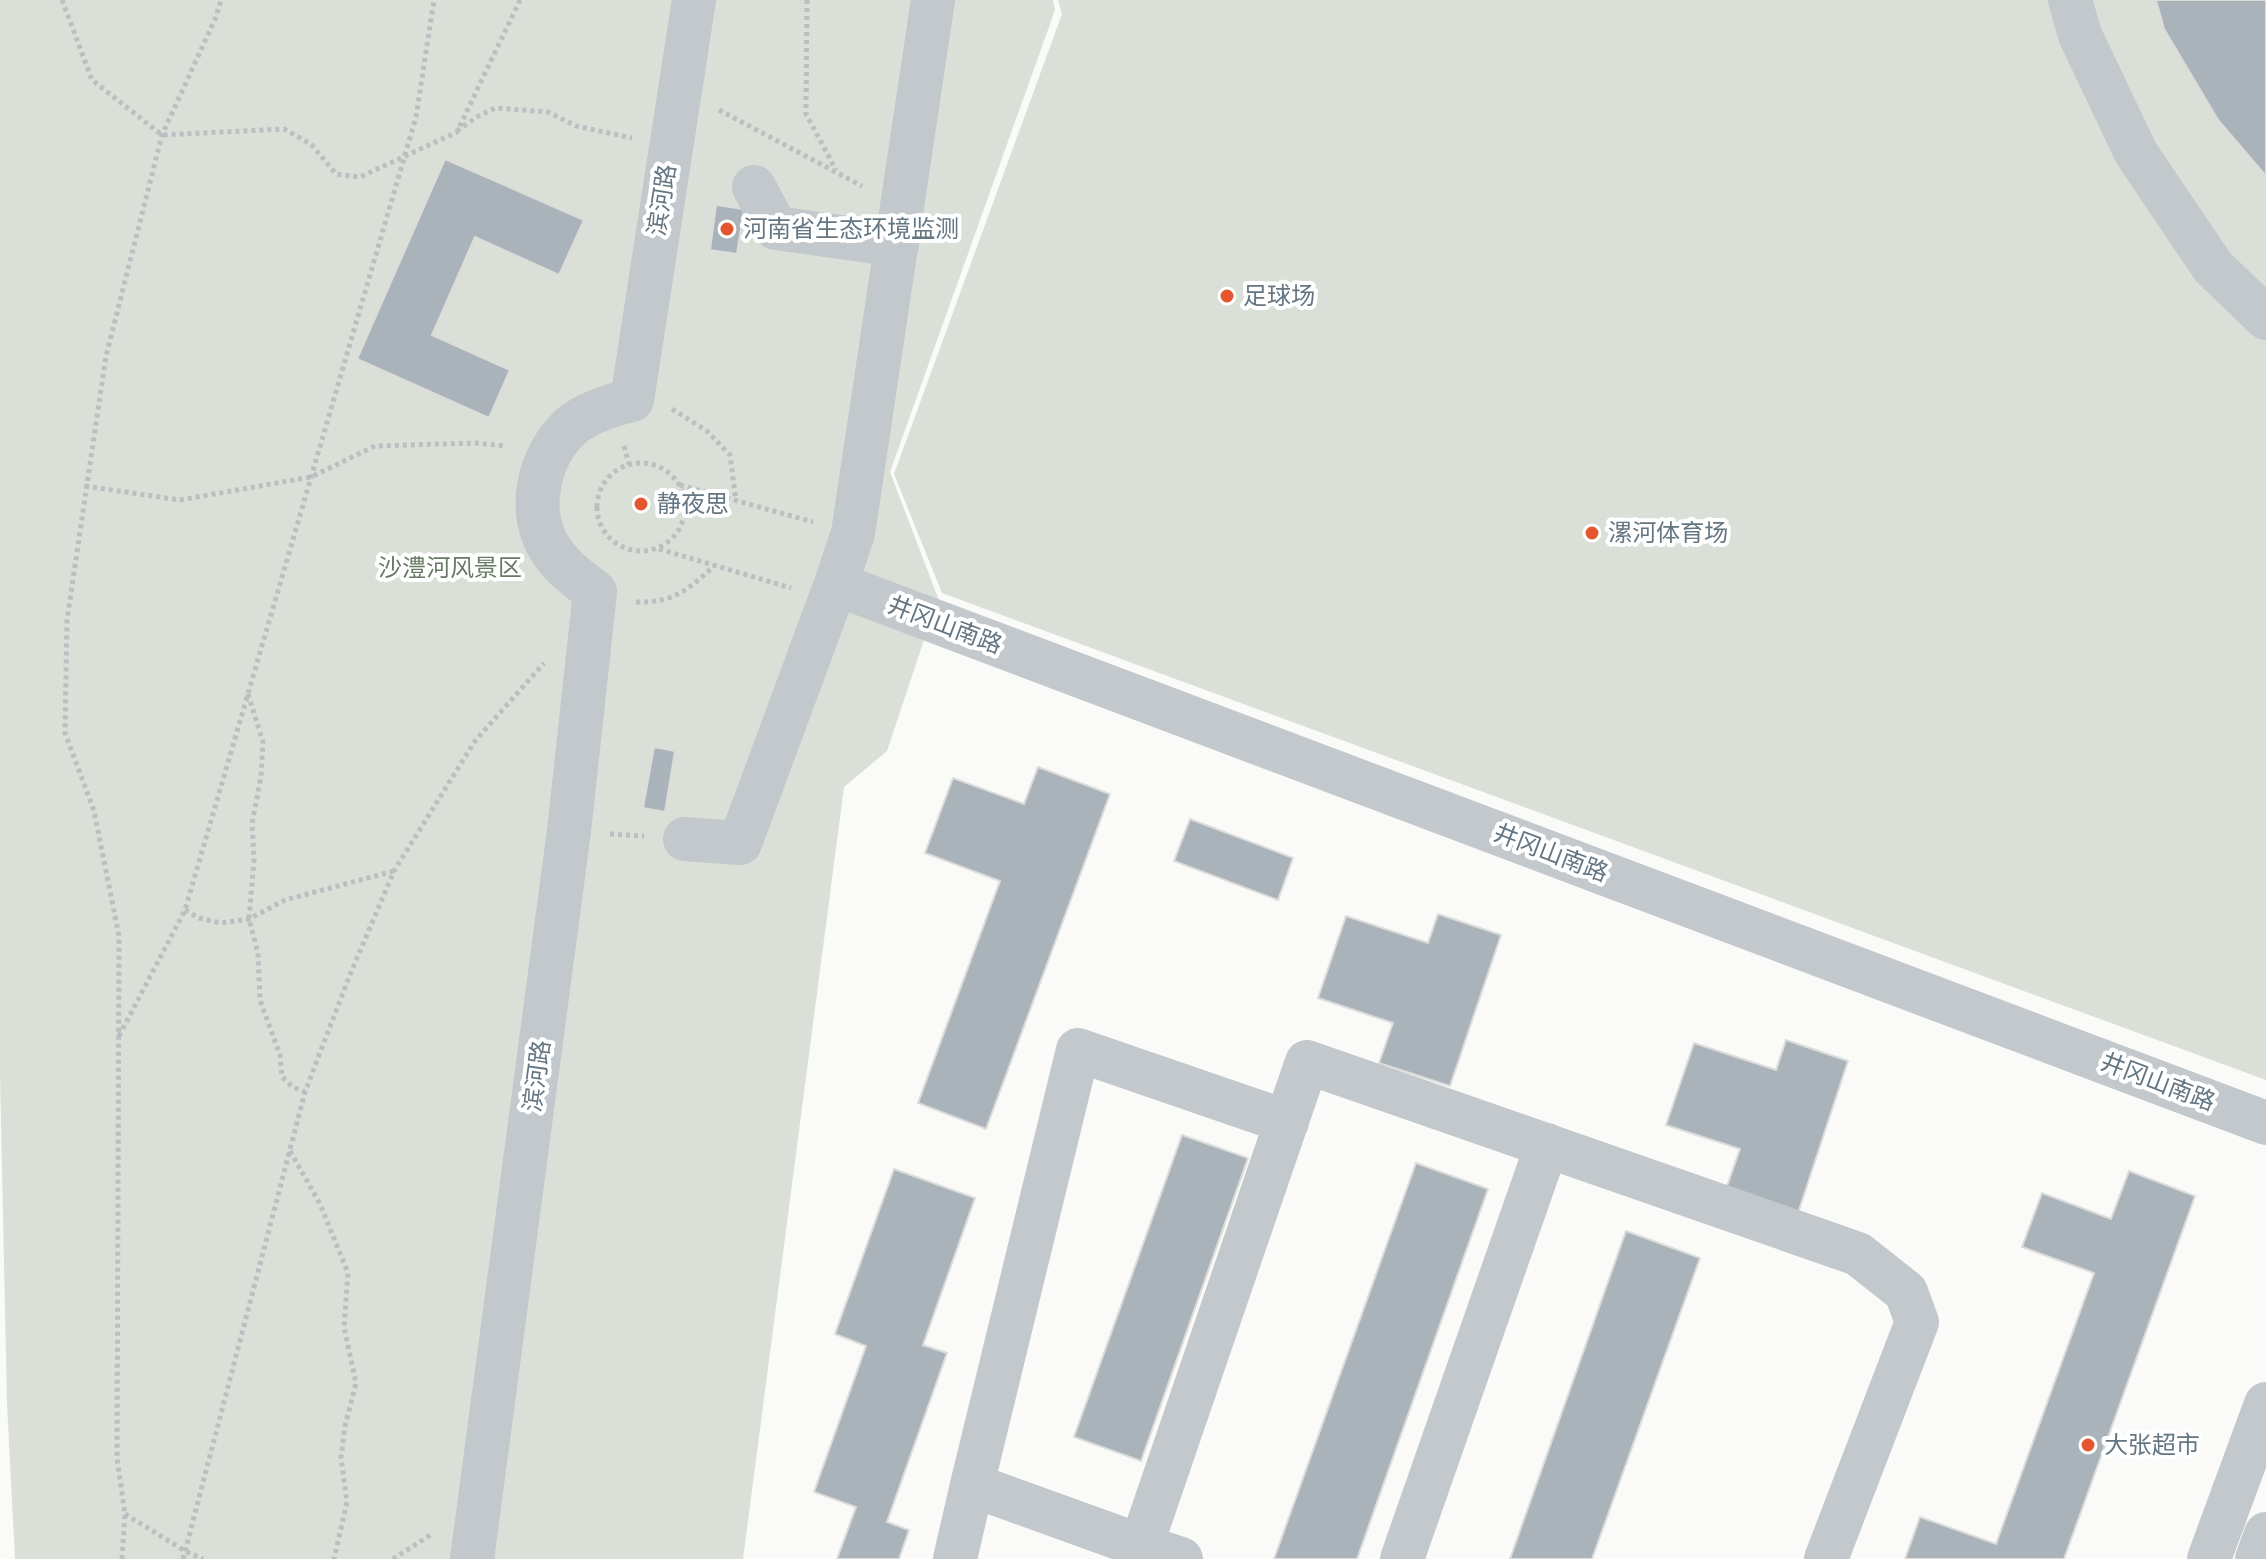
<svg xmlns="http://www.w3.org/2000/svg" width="2266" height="1559" viewBox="0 0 2266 1559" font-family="'Noto Sans','Noto Sans SC',sans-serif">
	<rect width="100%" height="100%" fill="#fafaf8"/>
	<path fill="#dadfd7" d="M 0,0 L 1053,0 L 1055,10 L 890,472 L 938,598 L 887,751 L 844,787 L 743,1559 L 15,1559 L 7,1404 L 0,1074 Z
		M 1058,0 L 2266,0 L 2266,1080 L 942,593 L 894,474 L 1062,14 Z"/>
	<path fill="#aab3b9" stroke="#dcdcda" stroke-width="2" d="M 2156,0 L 2266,0 L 2266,176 L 2218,120 L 2164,29 Z
		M 445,159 L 584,220 L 559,275 L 475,237 L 432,335 L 510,370 L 489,418 L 357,359 Z
		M 716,205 L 744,209 L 737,254 L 710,250 Z
		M 654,747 L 675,751 L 665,812 L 643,808 Z
		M 1038,767 L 1110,794 L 986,1129 L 918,1103 L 1000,881 L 925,853 L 953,778 L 1024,804 Z
		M 1190,819 L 1293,858 L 1278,900 L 1174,861 Z
		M 1438,914 L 1501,935 L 1450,1086 L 1379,1063 L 1393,1023 L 1318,998 L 1346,916 L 1428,943 Z
		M 1786,1040 L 1848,1061 L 1798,1213 L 1726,1189 L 1740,1149 L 1666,1125 L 1694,1043 L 1776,1070 Z
		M 1182,1135 L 1248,1158 L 1141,1461 L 1074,1437 Z
		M 1416,1163 L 1488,1189 L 1357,1559 L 1274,1559 Z
		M 894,1169 L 975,1198 L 923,1345 L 947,1353 L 887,1522 L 909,1530 L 899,1559 L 837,1559 L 856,1507 L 814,1492 L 866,1346 L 835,1334 Z
		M 2129,1171 L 2195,1196 L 2064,1559 L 1905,1559 L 1920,1517 L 1996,1544 L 2094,1273 L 2022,1247 L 2042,1193 L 2111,1219 Z
		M 1626,1231 L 1700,1258 L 1592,1559 L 1510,1559 Z"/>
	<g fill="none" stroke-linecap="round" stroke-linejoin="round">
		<path stroke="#bbbfc2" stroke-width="5" stroke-dasharray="4 4" stroke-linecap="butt" d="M 62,0 L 92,80 L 162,135 L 284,129 L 311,144 L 336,174 L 360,177 L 457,132 L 520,0
			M 807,0 L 806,114 L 836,170
			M 719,110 L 862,186
			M 457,131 L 477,117 L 495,108 L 548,112 L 576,126 L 632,138
			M 672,409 L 707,431 L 730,455 L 736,501
			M 624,446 L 629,464
			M597 507a44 44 0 1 1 88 0a44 44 0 1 1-88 0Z
			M 680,485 L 813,522
			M 85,486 L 180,500 L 311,477 L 375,446 L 476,443 L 506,446
			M 659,549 L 791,588
			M 636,602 C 673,603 688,590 714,566
			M 248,694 L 263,742 L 261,777 L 252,823 L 254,860 L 249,919 L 258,953 L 260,1000 L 280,1055 L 282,1077 L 293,1087 L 305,1092
			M 610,834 L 644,836
			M 185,910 L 199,918 L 221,923 L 249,919 L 285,900 L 394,871
			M 119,1036 L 185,910 L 416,117 L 434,0
			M 290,1151 L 320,1204 L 348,1273 L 344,1327 L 356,1383 L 345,1426 L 341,1458 L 347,1502 L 334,1559
			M 125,1514 L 185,1551 L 203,1559
			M 122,1559 L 125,1514 L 117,1458 L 119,936 L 94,811 L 65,733 L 67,620 L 106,356 L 162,135 L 216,17 L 221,0
			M 183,1559 L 305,1092 L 349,977 L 394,871 L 475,741 L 544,663
			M 393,1559 L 432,1534"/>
		<path stroke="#c3c8cc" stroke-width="44" d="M 2070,0 L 2080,35 L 2136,153 L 2213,267 L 2266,318
			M 754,187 L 776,228 L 897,245
			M 836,584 L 2266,1123
			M 685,839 L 740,843 L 836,584 L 853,533 L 933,0
			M 1141,1546 L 972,1485 L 1078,1050 L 1287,1122
			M 472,1559 L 569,831 L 595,592 C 579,579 562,568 551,550 C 526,513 538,457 570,427 C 585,413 612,405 632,400 L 694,0
			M 955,1559 L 972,1485
			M 1181,1559 L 1141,1546 L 1307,1062 L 1858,1254 L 1906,1292 L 1917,1322 L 1826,1559
			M 1402,1559 L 1547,1145
			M 2209,1559 L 2266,1404
			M 2257,1559 L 2266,1534"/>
	</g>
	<g fill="#e4572e" stroke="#fff" stroke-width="3">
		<circle cx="727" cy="229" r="8"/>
		<circle cx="1227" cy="296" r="8"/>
		<circle cx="641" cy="504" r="8"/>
		<circle cx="1592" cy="533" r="8"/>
		<circle cx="2088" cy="1445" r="8"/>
	</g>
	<g text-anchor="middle" stroke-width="8" stroke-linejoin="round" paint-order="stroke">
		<g font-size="24" fill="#657683" stroke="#fff">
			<text transform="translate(662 200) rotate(-81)" y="8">滨河路</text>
			<text transform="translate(945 625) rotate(21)" y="8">井冈山南路</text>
			<text transform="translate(1551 853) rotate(21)" y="8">井冈山南路</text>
			<text transform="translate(537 1076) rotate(-82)" y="8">滨河路</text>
			<text transform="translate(2158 1082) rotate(21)" y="8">井冈山南路</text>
		</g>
		<g font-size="24" fill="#657683" stroke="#fff" text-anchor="start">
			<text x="743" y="237">河南省生态环境监测</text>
			<text x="1243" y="304">足球场</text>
			<text x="657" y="512">静夜思</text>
			<text x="1608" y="541">漯河体育场</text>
			<text x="2104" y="1453">大张超市</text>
		</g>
		<g font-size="24" fill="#687a64" stroke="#fff">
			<text x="450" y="576">沙澧河风景区</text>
		</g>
	</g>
</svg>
